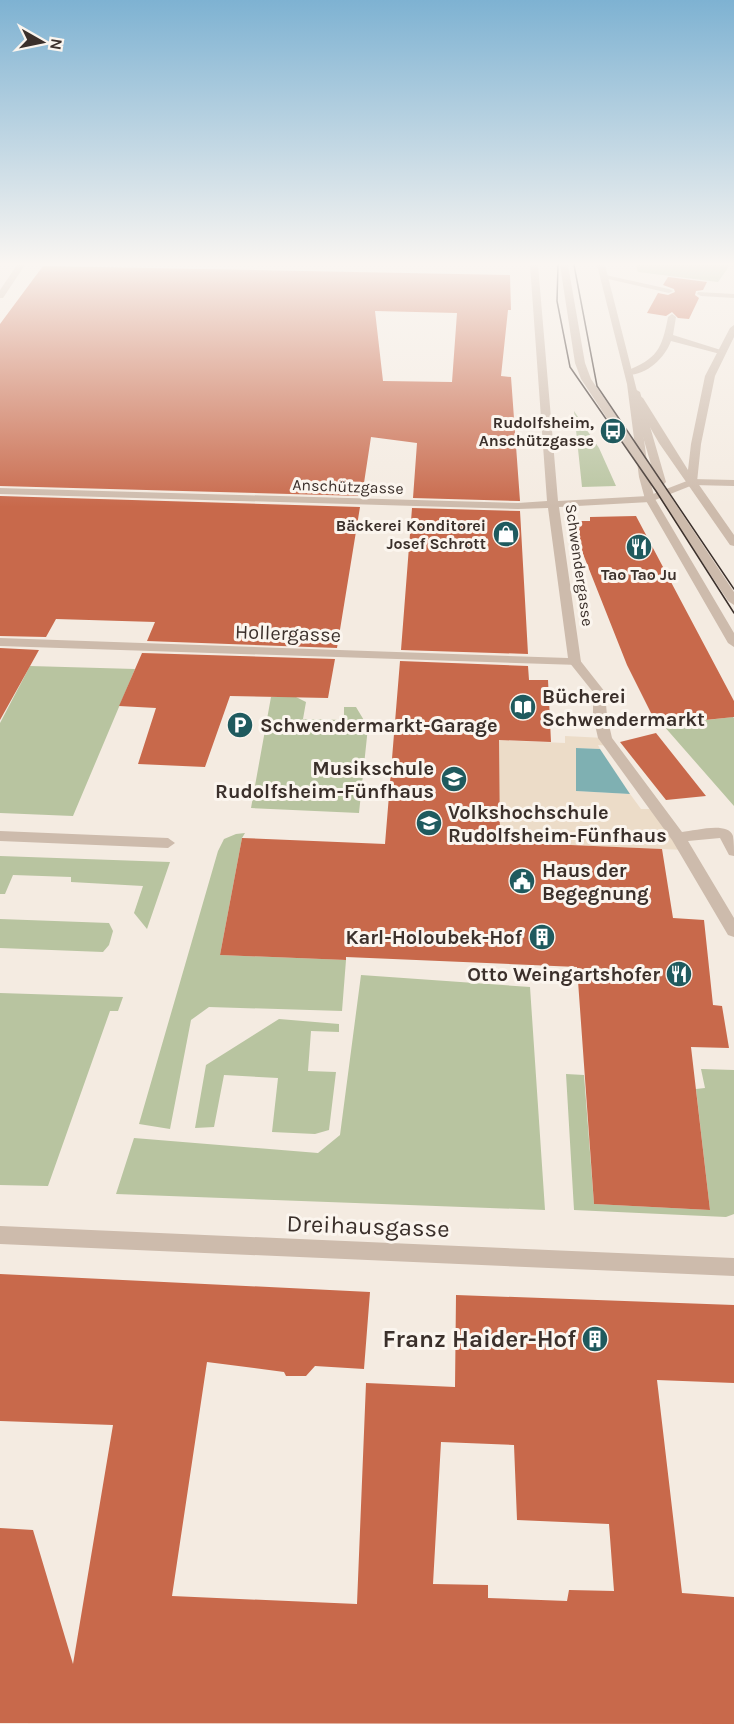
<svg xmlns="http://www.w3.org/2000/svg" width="734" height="1724" viewBox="0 0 734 1724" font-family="Karla,sans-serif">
	<rect width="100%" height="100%" fill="#f4ebe1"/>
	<path fill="#b8c4a0" d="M 730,265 L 718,282 L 638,272 L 636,265 Z
		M 574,411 L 599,448 L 616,486 L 582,487 Z
		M 30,666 L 135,669 L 73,816 L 0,813 L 0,723 Z
		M 271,697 L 296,697 L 306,702 L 303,719 L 344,720 L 344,707 L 356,707 L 368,727 L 359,813 L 251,808 Z
		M 733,717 L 734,718 L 734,806 L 663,725 Z
		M 245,833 L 242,838 L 220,955 L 346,960 L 342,1011 L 209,1007 L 191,1020 L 170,1129 L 139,1124 L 218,851 L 224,839 L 236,834 Z
		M 0,856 L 170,862 L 147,929 L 134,913 L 143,886 L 71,882 L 71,877 L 13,875 L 5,894 L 0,894 Z
		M 0,919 L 109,923 L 113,931 L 109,945 L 103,952 L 0,948 Z
		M 361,975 L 530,987 L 545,1210 L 116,1194 L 134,1138 L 318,1153 L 340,1135 Z
		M 0,993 L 123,997 L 118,1011 L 110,1011 L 48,1186 L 0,1185 Z
		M 279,1019 L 339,1024 L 339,1032 L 311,1031 L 308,1071 L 336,1072 L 329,1130 L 315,1134 L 272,1132 L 278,1078 L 224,1075 L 214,1127 L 195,1128 L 206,1065 Z
		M 701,1069 L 734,1070 L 734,1214 L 726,1217 L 574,1210 L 566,1074 L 584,1075 L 594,1204 L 710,1210 L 696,1089 L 705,1088 Z"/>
	<path fill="#ecdcc8" d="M 565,736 L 605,738 L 611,746 L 598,745 L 600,749 L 576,748 L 576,791 L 630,794 L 641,809 L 657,809 L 686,850 L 473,841 L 500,823 L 500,803 L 472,802 L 473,739 L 565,743 Z"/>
	<path fill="#7fb0b2" d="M 576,748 L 600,749 L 630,794 L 576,791 Z"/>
	<path fill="#c8694b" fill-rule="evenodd" d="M 43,266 L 510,275 L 511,310 L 508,310 L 501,376 L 511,377 L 520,501 L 413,498 L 417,443 L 371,437 L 362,496 L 0,486 L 0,324 ZM 375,311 L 457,313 L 452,382 L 383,381 Z
		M 668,277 L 707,282 L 703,290 L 696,291 L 695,295 L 699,298 L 689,319 L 678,318 L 672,312 L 666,316 L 647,313 L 658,293 L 668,295 L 675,292 L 674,289 L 663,285 Z
		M 0,496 L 360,507 L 337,648 L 147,641 L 155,622 L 56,619 L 46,637 L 0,636 Z
		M 412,508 L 520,511 L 528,654 L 401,650 Z
		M 636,516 L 734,701 L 734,717 L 657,725 L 627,665 L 570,521 L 590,521 L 590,517 Z
		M 0,648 L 39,650 L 0,720 Z
		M 142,653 L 335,659 L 328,698 L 230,696 L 205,767 L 138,764 L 156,708 L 119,706 Z
		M 400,661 L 528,666 L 529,680 L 548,680 L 551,742 L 499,740 L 500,842 L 662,849 L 673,918 L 704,920 L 713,1005 L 722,1006 L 729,1048 L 691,1047 L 710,1210 L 594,1204 L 577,967 L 346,957 L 346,960 L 220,955 L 242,838 L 385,844 Z
		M 656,733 L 706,796 L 666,800 L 620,742 Z
		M 0,1274 L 370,1292 L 364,1369 L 315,1366 L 306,1376 L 286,1376 L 284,1372 L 207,1362 L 172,1596 L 357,1604 L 366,1383 L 455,1387 L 456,1295 L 734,1305 L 734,1383 L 657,1380 L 682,1593 L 734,1597 L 734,1724 L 0,1723 L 0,1528 L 33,1530 L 73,1664 L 113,1425 L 0,1421 ZM 441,1442 L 514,1445 L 517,1520 L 609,1524 L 614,1591 L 569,1590 L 567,1601 L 488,1598 L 488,1585 L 433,1584 Z"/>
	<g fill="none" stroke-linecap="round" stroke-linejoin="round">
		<path fill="#cdbbac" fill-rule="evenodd" d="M 560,265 L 568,265 L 585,363 L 591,379 L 652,468 L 630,392 L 635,389 L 640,392 L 666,482 L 663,485 L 734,592 L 734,605 L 728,601 L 581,379 L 575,363 Z
			M 601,274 L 669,289 L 673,291 L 669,293 L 604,278 L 601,278 Z
			M 698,292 L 734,294 L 734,298 L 701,296 L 697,294 Z
			M 672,314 L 676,317 L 673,335 L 724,351 L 724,355 L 671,341 C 665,358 646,376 626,375 L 626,371 C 657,359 662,349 668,317 Z"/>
		<path fill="#cdbbac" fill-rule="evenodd" d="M 575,658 L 579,659 L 605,692 L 607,716 L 612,738 L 682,832 C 695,831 728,821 733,836 C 734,842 734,850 734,856 L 729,855 L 720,838 L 688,841 L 734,918 L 734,937 L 728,935 L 672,840 L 598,738 L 593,716 L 593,692 L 569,662 Z"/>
		<path fill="#cdbbac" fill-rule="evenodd" d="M 17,265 L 25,265 L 3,298 L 0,298 L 0,290 Z
			M 530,265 L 538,265 L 558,501 L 648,496 L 692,479 L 734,480 L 734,486 L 693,485 L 650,502 L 559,507 L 581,662 L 579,665 L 0,646 L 0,638 L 568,658 L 548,508 L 518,509 L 0,494 L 0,488 L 518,503 L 547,501 Z
			M 0,831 L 168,838 L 175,843 L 168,848 L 0,841 Z
			M 0,1226 L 734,1258 L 734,1276 L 0,1244 Z"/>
		<path fill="#cdbbac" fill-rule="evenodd" d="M 597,265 L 605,265 L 638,395 L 643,398 L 688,470 L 691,444 L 705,376 L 730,328 L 734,325 L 734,337 L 715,376 L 701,444 L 697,482 L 734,535 L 734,546 L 730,545 L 659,443 L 640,410 L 649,477 L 655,499 L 734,633 L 734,647 L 728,643 L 645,499 L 639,477 L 627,384 Z"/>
		<path stroke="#3b302b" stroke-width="1.5" d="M 558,265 L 557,301 L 570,367 L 656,491 L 734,613
			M 574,265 L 597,386 L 734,589"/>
	</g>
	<linearGradient id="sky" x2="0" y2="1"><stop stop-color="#7eb2d2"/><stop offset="0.52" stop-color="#faf6f2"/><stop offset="1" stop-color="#faf6f2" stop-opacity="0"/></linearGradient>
	<rect width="734" height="507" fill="url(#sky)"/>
	<defs>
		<symbol id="bus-disc" viewBox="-11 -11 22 22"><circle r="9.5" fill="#1f5a5e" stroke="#fbf5ee"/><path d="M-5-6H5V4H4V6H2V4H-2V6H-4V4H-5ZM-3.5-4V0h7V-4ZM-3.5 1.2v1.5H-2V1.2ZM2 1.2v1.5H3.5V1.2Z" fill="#fff"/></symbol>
		<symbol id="shop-disc" viewBox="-11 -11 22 22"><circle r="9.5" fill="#1f5a5e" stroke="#fbf5ee"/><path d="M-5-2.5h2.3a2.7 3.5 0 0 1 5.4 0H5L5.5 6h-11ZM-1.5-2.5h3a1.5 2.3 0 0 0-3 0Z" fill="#fff"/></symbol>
		<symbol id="restaurant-disc" viewBox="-11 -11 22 22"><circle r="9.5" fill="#1f5a5e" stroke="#fbf5ee"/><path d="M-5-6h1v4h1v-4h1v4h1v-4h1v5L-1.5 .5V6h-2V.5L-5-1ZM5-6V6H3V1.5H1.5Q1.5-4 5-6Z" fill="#fff"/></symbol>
		<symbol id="library-disc" viewBox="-11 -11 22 22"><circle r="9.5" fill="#1f5a5e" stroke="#fbf5ee"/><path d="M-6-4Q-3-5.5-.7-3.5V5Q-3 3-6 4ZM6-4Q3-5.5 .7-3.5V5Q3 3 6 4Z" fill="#fff"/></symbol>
		<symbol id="parking-disc" viewBox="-11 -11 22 22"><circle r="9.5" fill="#1f5a5e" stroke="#fbf5ee"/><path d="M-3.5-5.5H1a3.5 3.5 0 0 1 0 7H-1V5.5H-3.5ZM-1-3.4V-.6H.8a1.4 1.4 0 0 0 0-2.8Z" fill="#fff"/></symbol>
		<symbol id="school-disc" viewBox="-11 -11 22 22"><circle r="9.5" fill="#1f5a5e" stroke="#fbf5ee"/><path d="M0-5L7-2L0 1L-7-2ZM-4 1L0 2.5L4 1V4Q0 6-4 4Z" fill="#fff"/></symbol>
		<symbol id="civic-disc" viewBox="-11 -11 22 22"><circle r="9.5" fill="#1f5a5e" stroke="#fbf5ee"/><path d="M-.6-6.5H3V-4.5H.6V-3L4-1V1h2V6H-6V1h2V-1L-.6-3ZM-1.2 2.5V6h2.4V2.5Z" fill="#fff"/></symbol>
		<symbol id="building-disc" viewBox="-11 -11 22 22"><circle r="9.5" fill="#1f5a5e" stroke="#fbf5ee"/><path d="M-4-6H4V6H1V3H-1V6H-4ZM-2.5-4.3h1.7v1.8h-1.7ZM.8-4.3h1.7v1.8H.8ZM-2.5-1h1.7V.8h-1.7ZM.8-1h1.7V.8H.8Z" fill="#fff"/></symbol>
	</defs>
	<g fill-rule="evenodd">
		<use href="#bus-disc" x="598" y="416" width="30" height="30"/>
		<use href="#shop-disc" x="491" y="519" width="30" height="30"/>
		<use href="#restaurant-disc" x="624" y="532" width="30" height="30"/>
		<use href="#library-disc" x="508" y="692" width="30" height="30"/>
		<use href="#parking-disc" x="225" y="710" width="30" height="30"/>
		<use href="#school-disc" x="439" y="764" width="30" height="30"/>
		<use href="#school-disc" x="414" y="808" width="30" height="30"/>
		<use href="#civic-disc" x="507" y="866" width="30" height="30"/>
		<use href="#building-disc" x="527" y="922" width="30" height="30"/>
		<use href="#restaurant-disc" x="664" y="959" width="30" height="30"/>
		<use href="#building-disc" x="580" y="1324" width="30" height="30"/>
	</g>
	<g text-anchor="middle" stroke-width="6" stroke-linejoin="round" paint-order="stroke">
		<g font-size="16" font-weight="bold" fill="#3b302b" stroke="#fbf5ee" text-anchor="end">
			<text x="594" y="428">Rudolfsheim,<tspan x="594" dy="18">Anschützgasse</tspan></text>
			<text x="486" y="531">Bäckerei Konditorei<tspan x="486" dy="18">Josef Schrott</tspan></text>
			<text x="639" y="580" text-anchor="middle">Tao Tao Ju</text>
		</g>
		<g font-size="16" fill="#3b302b" stroke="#fbf5ee">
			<text transform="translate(348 486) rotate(2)" y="6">Anschützgasse</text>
			<text transform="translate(580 565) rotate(82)" y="6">Schwendergasse</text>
		</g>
		<g font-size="20" fill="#3b302b" stroke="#fbf5ee">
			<text transform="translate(288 633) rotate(2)" y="7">Hollergasse</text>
		</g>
		<g font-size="20" font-weight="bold" fill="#3b302b" stroke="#fbf5ee" text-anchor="start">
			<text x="542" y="703">Bücherei<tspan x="542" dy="23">Schwendermarkt</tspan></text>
			<text x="260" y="732">Schwendermarkt-Garage</text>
			<text x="434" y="775" text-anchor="end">Musikschule<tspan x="434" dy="23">Rudolfsheim-Fünfhaus</tspan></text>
			<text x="448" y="819">Volkshochschule<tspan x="448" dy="23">Rudolfsheim-Fünfhaus</tspan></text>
			<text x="542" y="877">Haus der<tspan x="542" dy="23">Begegnung</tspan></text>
			<text x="522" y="944" text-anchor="end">Karl-Holoubek-Hof</text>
			<text x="660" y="981" text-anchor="end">Otto Weingartshofer</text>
		</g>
		<g font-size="24" fill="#3b302b" stroke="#fbf5ee">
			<text transform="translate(368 1226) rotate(2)" y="8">Dreihausgasse</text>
		</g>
		<g font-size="24" font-weight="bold" fill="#3b302b" stroke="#fbf5ee" text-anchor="end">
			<text x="576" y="1347">Franz Haider-Hof</text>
		</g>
	</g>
	<g transform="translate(42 42) rotate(99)" stroke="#fbf5ee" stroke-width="4.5" paint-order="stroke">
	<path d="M0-4.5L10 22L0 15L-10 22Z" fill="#3b302b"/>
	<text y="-9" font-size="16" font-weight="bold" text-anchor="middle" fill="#3b302b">N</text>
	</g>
</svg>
